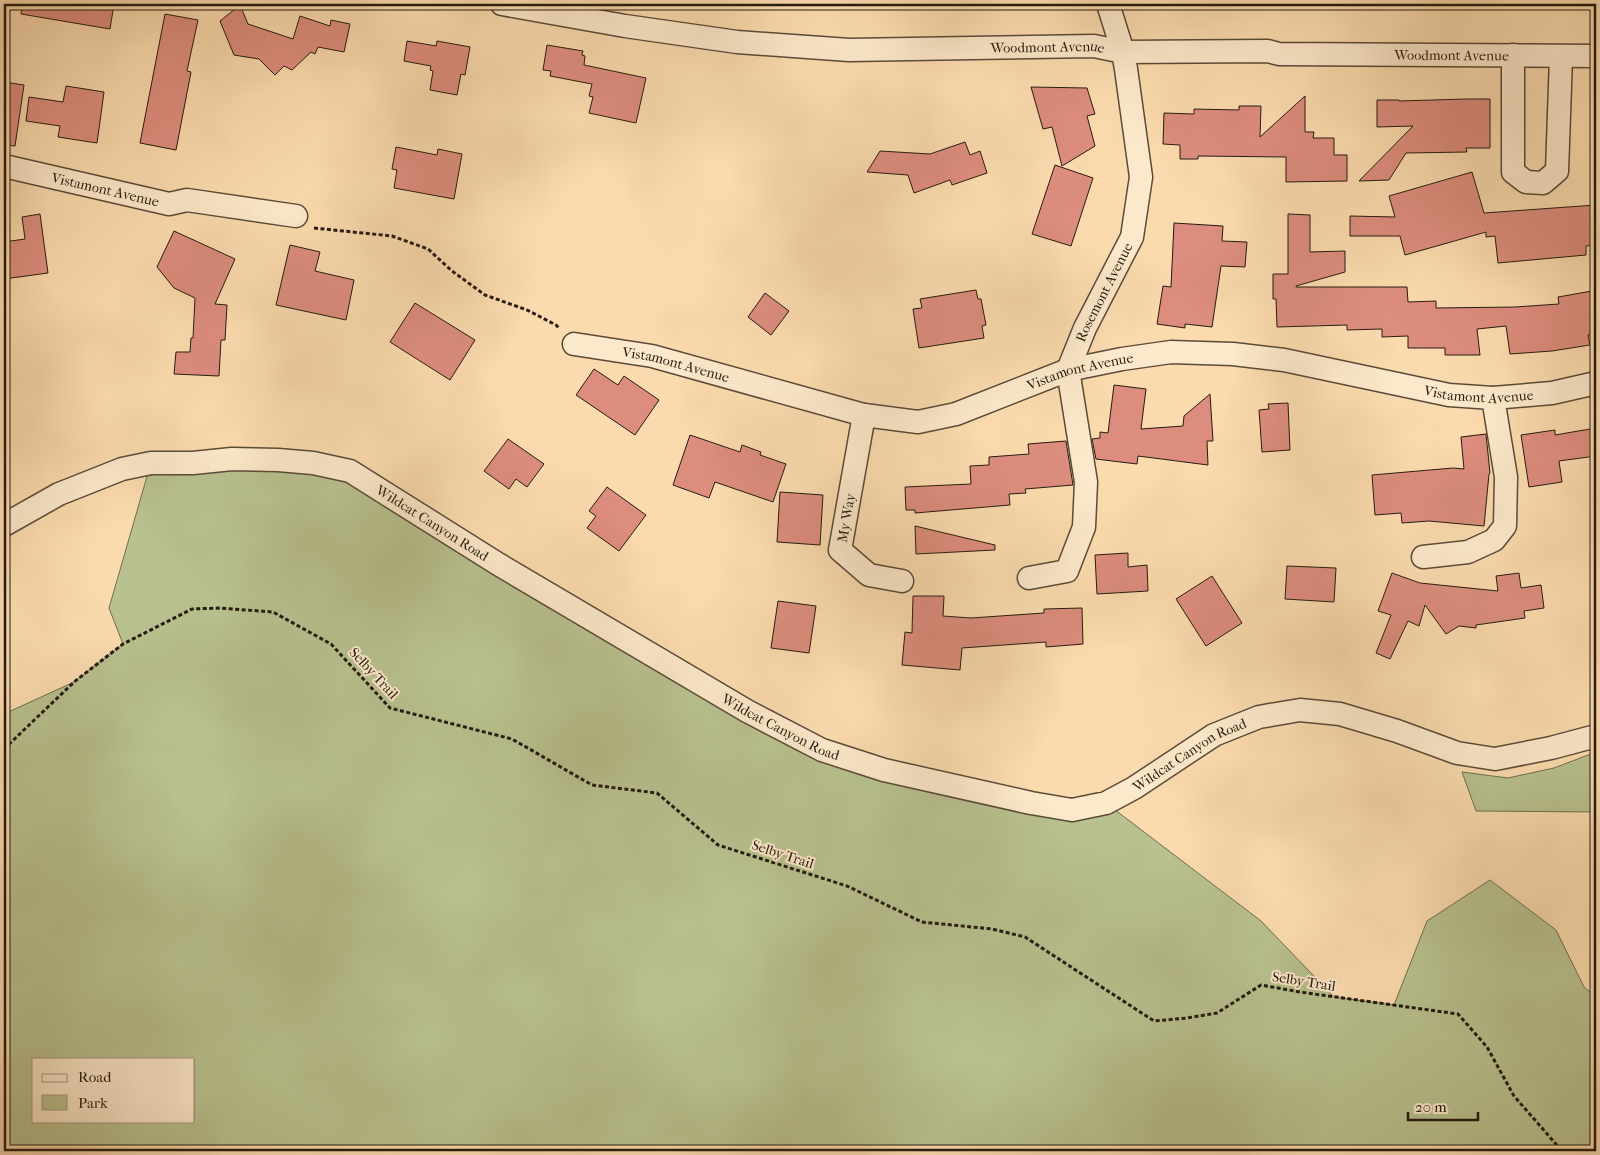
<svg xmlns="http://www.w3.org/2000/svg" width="1600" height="1155" viewBox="0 0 1600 1155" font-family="'IM FELL French Canon',serif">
	<rect width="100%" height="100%" fill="#fbdbae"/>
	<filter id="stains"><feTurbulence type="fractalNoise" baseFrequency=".004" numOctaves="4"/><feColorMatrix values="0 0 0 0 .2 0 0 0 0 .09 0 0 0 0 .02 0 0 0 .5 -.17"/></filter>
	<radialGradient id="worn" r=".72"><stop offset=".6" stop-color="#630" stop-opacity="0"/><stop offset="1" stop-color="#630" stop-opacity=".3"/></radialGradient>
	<path fill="#b8c18f" stroke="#6e6e50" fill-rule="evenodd" d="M 313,463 L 822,750 L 1031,803 L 1106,803 L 1261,921 L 1334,997 L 1394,1005 L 1427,921 L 1490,880 L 1556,930 L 1584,987 L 1596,997 L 1596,1151 L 4,1151 L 4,714 L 74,682 L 123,644 L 109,608 L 150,466 ZM 34,1059 L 194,1059 L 194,1121 L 34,1121 Z
		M 1596,752 L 1596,812 L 1476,811 L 1462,772 L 1508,778 L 1554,768 Z"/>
	<path fill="#dd8d7e" stroke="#251b10" d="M 22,4 L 114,4 L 110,29 L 21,14 Z
		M 240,5 L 248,24 L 293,39 L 300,16 L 330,26 L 331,20 L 350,24 L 344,52 L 318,47 L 315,54 L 311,52 L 292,70 L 284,66 L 275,75 L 259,59 L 234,55 L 220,21 Z
		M 165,14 L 198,20 L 187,71 L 191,72 L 176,150 L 140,143 Z
		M 407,41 L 436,46 L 437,41 L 470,47 L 465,75 L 461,74 L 457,95 L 430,90 L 433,71 L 430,70 L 431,66 L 404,61 Z
		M 547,45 L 583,51 L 582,55 L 585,56 L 584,65 L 646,78 L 636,123 L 589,113 L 593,97 L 589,96 L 592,84 L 550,76 L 551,71 L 543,70 Z
		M 4,82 L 24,85 L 15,146 L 4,145 Z
		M 66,86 L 104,92 L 97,143 L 58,137 L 60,126 L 26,121 L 29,97 L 63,102 Z
		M 1031,87 L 1087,88 L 1095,114 L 1087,116 L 1095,146 L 1062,166 L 1052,127 L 1043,129 Z
		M 1305,96 L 1305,132 L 1314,132 L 1313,138 L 1334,138 L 1334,155 L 1347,155 L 1347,181 L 1286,182 L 1286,157 L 1198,156 L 1198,159 L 1180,159 L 1180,145 L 1163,144 L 1164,113 L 1194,114 L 1194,109 L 1239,110 L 1239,106 L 1261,106 L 1260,137 Z
		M 1466,99 L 1490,99 L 1490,148 L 1466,148 L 1467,152 L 1406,153 L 1389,180 L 1359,181 L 1413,126 L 1377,127 L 1377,100 L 1399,100 L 1399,101 Z
		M 965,142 L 970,155 L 980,151 L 987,173 L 952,185 L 950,180 L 914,193 L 908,175 L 867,172 L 880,151 L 930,154 Z
		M 396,147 L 437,155 L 438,149 L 462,154 L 454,199 L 394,188 L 397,170 L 392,169 Z
		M 1055,165 L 1093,178 L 1071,246 L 1032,234 Z
		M 1472,172 L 1484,213 L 1596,205 L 1596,245 L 1586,246 L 1586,255 L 1498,263 L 1495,236 L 1486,237 L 1486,232 L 1405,255 L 1400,236 L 1350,236 L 1350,216 L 1395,217 L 1389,196 Z
		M 40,214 L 48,273 L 4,279 L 4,242 L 25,239 L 22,217 Z
		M 1288,214 L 1310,215 L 1310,252 L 1345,251 L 1345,272 L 1296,286 L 1296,287 L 1407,287 L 1408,302 L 1436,301 L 1436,308 L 1515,307 L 1559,304 L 1558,297 L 1592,291 L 1594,302 L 1596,302 L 1596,333 L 1588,335 L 1590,345 L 1552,351 L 1510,354 L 1506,326 L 1477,329 L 1480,355 L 1445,355 L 1445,348 L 1408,348 L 1408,336 L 1382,337 L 1382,329 L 1347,330 L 1347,325 L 1277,327 L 1276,299 L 1273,299 L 1273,274 L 1288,274 Z
		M 1174,223 L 1223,226 L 1222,241 L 1247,242 L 1245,267 L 1221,266 L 1212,327 L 1185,324 L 1185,328 L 1157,324 L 1163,286 L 1171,287 Z
		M 174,231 L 235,259 L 215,304 L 227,305 L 225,340 L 221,340 L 219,376 L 174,374 L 176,352 L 190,352 L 191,338 L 193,338 L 195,298 L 174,288 L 157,267 Z
		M 290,245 L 320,252 L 315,271 L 354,280 L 346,320 L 276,305 Z
		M 976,290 L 978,299 L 981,299 L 986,325 L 982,326 L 984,338 L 919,348 L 913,309 L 922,308 L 920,299 Z
		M 765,293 L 789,311 L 771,335 L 748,317 Z
		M 415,303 L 475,340 L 450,380 L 390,342 Z
		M 594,369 L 618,385 L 624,376 L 659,400 L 635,435 L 576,395 Z
		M 1114,385 L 1146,389 L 1141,429 L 1183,426 L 1184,416 L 1210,394 L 1213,441 L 1207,441 L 1208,465 L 1138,456 L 1137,464 L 1096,459 L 1092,439 L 1100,438 L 1100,432 L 1108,433 Z
		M 1288,403 L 1290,450 L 1262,452 L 1259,410 L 1269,409 L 1268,404 Z
		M 1596,428 L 1596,456 L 1559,461 L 1562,482 L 1529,487 L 1521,435 L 1555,430 L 1555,435 Z
		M 1486,434 L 1490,473 L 1489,474 L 1484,526 L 1429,521 L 1402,523 L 1401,513 L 1375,515 L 1372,475 L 1453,468 L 1464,469 L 1461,437 Z
		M 690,435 L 740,452 L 742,445 L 761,452 L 760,455 L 786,464 L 773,502 L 715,482 L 709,498 L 673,485 Z
		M 508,439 L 544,464 L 527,487 L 516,479 L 509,489 L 484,471 Z
		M 1066,441 L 1073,485 L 1025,489 L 1026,493 L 1009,494 L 1010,505 L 915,513 L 915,510 L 906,510 L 905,487 L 971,484 L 970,466 L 989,465 L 989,457 L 1029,454 L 1028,444 Z
		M 607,487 L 646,515 L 619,551 L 587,528 L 596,516 L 589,511 Z
		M 780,492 L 823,495 L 820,545 L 777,542 Z
		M 915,526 L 995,545 L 995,550 L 916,554 Z
		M 1128,553 L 1128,567 L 1147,565 L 1148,591 L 1097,594 L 1095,555 Z
		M 1287,566 L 1336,568 L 1334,602 L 1285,599 Z
		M 1392,573 L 1420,583 L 1498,591 L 1496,576 L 1519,573 L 1521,588 L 1541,585 L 1544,608 L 1524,611 L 1525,618 L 1476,625 L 1476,628 L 1459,626 L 1446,634 L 1425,605 L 1419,626 L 1408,621 L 1390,659 L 1376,653 L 1391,615 L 1378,611 Z
		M 1212,576 L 1242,623 L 1206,646 L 1176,599 Z
		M 913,596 L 944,596 L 943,616 L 971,618 L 1044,613 L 1044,609 L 1082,608 L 1083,644 L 1046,647 L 1046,642 L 962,648 L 960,670 L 902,665 L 905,632 L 912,633 Z
		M 778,601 L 816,606 L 809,653 L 771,648 Z"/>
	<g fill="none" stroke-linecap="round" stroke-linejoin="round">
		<defs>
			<g id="minor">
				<path id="s1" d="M 502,4 L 625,26 L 737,42 L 849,50 L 1094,46 L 1123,52 L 1268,51 L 1279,54 L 1596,56"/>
				<path d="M 1513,55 L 1513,172 L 1526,182 L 1543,183 L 1557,171 L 1561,57"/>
				<path id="s2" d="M 4,166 L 169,204 L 187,200 L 296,216"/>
				<path id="s3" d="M 574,344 L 652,356 L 864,415 L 918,422 L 956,414 L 1068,370 L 1122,359 L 1171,352 L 1233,354 L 1284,360 L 1449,395 L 1493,398 L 1552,393 L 1596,383"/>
				<path d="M 864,415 L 840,550 L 869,575 L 902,581"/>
				<path id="s4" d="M 4,525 L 59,494 L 122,469 L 151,463 L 193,463 L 232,459 L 278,460 L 313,463 L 350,471 L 498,564 L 747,711 L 822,750 L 884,770 L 1031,803 L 1072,810 L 1106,803 L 1134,788 L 1214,735 L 1259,717 L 1300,710 L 1340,714 L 1397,731 L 1457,753 L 1495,759 L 1551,748 L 1596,736"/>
				<path d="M 1423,557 L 1468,552 L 1494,540 L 1505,526 L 1506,477 L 1493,398"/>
				<path id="s5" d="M 1029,578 L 1067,571 L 1084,527 L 1086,482 L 1068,370 L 1085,328 L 1132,237 L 1141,177 L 1126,69 L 1123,52 L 1108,4"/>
			</g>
		</defs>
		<use href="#minor" stroke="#5a4b38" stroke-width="25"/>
		<path stroke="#251b10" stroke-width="3" stroke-dasharray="4 2.5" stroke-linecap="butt" d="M 314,228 L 392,236 L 428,249 L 452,271 L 485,295 L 527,310 L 556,325 L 560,329
			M 4,749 L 74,682 L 123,644 L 192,609 L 220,608 L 273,612 L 331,644 L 390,708 L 512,739 L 592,785 L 657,793 L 718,845 L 847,886 L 922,922 L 992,929 L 1025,937 L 1154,1021 L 1187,1018 L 1217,1013 L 1261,985 L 1300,992 L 1458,1014 L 1487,1047 L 1514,1096 L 1562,1151"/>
		<use href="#minor" stroke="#fce8ca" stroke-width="22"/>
	</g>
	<g text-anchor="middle" stroke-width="4" stroke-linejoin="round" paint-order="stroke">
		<g font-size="14" fill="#251b10" stroke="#fce8ca">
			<text dy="5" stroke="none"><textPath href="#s1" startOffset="549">Woodmont Avenue</textPath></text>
			<text dy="5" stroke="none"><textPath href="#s1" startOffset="954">Woodmont Avenue</textPath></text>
			<text dy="5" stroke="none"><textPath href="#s2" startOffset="104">Vistamont Avenue</textPath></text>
			<text dy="5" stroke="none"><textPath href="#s5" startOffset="330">Rosemont Avenue</textPath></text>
			<text dy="5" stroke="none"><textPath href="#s3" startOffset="104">Vistamont Avenue</textPath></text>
			<text dy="5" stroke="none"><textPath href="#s3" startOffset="524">Vistamont Avenue</textPath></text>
			<text dy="5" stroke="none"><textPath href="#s3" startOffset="929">Vistamont Avenue</textPath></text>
			<text transform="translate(846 518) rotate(-80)" y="5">My Way</text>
			<text dy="5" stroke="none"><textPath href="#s4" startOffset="458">Wildcat Canyon Road</textPath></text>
			<text transform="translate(374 673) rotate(47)" y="5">Selby Trail</text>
			<text dy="5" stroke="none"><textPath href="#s4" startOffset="862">Wildcat Canyon Road</textPath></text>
			<text dy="5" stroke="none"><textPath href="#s4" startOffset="1298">Wildcat Canyon Road</textPath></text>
			<text transform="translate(783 854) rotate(18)" y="5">Selby Trail</text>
			<text transform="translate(1304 981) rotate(9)" y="5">Selby Trail</text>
		</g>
	</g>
	<rect width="1600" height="1155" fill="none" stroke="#fbdbae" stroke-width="20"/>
	<rect x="5" y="5" width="1590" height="1145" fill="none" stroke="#251b10" stroke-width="2.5"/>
	<rect x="10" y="10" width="1580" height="1135" fill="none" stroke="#251b10"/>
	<rect x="32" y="1058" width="162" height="65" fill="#fce8ca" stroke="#a69680"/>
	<rect x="42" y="1074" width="25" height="8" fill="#fce8ca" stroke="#a69680"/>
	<text x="78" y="1082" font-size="15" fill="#251b10">Road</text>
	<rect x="42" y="1095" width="25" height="15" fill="#b8c18f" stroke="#a69680"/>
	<text x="78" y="1108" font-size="15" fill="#251b10">Park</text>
	<path d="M1408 1112v8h70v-8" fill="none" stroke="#251b10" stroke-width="2.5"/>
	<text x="1415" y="1112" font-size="15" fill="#251b10" stroke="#fce8ca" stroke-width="4" paint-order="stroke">20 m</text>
	<rect width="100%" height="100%" filter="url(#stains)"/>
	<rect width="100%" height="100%" fill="url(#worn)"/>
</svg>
